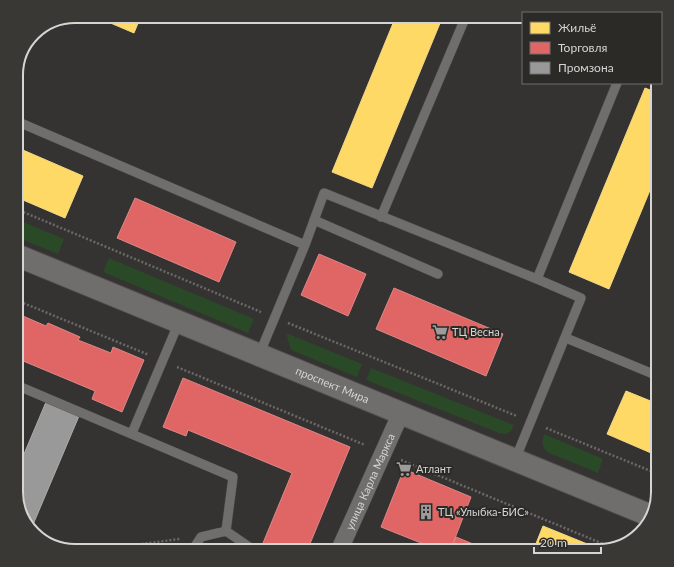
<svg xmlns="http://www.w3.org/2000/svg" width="674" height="567" viewBox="0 0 674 567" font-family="Lato,sans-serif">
	<rect width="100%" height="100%" fill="#343331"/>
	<path fill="#2a4927" d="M 16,219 L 64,239 L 58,254 L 16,237 Z
		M 109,258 L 254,319 L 248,333 L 103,272 Z
		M 286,333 L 362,364 L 357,377 L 291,350 Z
		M 371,368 L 514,425 L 511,431 L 506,434 L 499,433 L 366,380 Z
		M 544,434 L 603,459 L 598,473 L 549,453 C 541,447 542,444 544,434 Z"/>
	<path fill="#ffd966" stroke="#f3d887" d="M 94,16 L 141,16 L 134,33 Z
		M 272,16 L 285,16 L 283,21 Z
		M 396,16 L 443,16 L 372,188 L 332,172 Z
		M 645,88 L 658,93 L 658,171 L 609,289 L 569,272 Z
		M 16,147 L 83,176 L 65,218 L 16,197 Z
		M 626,391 L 658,404 L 658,456 L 607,434 Z
		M 543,526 L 602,550 L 533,551 Z"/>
	<path fill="#e06666" stroke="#dd8787" d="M 135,198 L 236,242 L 219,282 L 117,238 Z
		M 319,254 L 366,274 L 348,316 L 301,295 Z
		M 394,288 L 503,334 L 486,376 L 376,329 Z
		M 16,313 L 46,326 L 48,323 L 80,337 L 78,340 L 111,353 L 113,347 L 144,360 L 122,412 L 92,399 L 95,391 L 16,358 Z
		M 183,378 L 350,447 L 307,551 L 283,551 L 263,543 L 292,473 L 188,430 L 186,436 L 163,427 Z
		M 404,469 L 471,497 L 450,551 L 441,551 L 381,527 Z
		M 456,537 L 490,551 L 450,551 Z"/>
	<path fill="#999" stroke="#ababaa" d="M 46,402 L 79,416 L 32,527 L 16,496 L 16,473 Z"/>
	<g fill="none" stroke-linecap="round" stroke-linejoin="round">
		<defs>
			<path id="lane" d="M 16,121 L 305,245 L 259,355
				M 381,217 L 466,16
				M 314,220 L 438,274
				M 305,245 L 324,193 L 537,279 L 581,298 L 515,460
				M 537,279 L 617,83
				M 566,338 L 658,376
				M 16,385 L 233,477 L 226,531
				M 132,433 L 179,322
				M 192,551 L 201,537 L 226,531 L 255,551"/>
			<g id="street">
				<path id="s1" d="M 339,551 L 401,413"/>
			</g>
			<g id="secondary">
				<path id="s2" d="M 16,255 L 649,515"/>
			</g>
		</defs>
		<use href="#lane" stroke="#504f4e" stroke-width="10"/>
		<use href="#street" stroke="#504f4e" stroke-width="18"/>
		<use href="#secondary" stroke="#504f4e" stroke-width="24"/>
		<path stroke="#6a6968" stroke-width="2.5" stroke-dasharray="2 2" stroke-linecap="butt" d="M 16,209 L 261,312
			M 16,300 L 149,355
			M 288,323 L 517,416
			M 177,367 L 365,445
			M 546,428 L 658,474
			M 401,460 L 613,548
			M 86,551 L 180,539"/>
		<use href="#lane" stroke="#706e6d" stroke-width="9"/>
		<use href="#street" stroke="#706e6d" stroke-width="17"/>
		<use href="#secondary" stroke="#706e6d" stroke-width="22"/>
	</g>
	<defs>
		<symbol id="supermarket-bare" viewBox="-9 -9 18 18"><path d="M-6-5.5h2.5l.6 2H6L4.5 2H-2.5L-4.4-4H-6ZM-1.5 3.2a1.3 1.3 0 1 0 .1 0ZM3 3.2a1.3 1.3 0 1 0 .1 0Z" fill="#9d9c9a" stroke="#2b2a26" stroke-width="2.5" paint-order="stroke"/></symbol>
		<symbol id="building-bare" viewBox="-9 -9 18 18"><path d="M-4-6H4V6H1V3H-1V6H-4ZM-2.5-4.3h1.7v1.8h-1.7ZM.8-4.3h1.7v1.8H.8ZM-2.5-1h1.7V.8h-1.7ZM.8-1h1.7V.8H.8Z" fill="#9d9c9a" stroke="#2b2a26" stroke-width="2.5" paint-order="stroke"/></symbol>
	</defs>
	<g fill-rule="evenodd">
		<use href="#supermarket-bare" x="429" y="321" width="22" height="22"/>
		<use href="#supermarket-bare" x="393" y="458" width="22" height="22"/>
		<use href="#building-bare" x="415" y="501" width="22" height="22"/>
	</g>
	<g text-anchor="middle" stroke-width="4" stroke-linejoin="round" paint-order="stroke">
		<g font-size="11" fill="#d6d5d3" stroke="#2b2a26" text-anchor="start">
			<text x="452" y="336">ТЦ Весна</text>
			<text x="416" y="473">Атлант</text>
			<text x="438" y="516">ТЦ «Улыбка-БИС»</text>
		</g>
		<g font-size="11" fill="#d6d5d3" stroke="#2b2a26">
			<text dy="4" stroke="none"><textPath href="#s2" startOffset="342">проспект Мира</textPath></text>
			<text dy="4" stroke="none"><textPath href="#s1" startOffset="76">улица Карла Маркса</textPath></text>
		</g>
	</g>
	<path d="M0 0H674V567H0ZM75 23H599A52 52 0 0 1 651 75V492A52 52 0 0 1 599 544H75A52 52 0 0 1 23 492V75A52 52 0 0 1 75 23Z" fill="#393834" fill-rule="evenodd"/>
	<path fill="none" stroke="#d6d5d3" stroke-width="2" d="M75 23H599A52 52 0 0 1 651 75V492A52 52 0 0 1 599 544H75A52 52 0 0 1 23 492V75A52 52 0 0 1 75 23Z"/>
	<rect x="522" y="12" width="140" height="72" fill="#2b2a26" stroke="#6f6e6b"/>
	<rect x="530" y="22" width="20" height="12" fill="#ffd966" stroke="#6f6e6b"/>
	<text x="558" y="32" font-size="12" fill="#d6d5d3">Жильё</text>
	<rect x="530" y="42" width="20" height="12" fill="#e06666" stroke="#6f6e6b"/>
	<text x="558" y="52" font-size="12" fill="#d6d5d3">Торговля</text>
	<rect x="530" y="62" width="20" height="12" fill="#999999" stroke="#6f6e6b"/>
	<text x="558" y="72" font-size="12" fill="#d6d5d3">Промзона</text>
	<path d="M534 547v6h67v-6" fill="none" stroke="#d6d5d3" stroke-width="2"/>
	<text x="540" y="547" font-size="12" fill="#d6d5d3" stroke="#2b2a26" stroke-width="3" paint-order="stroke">20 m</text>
</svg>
